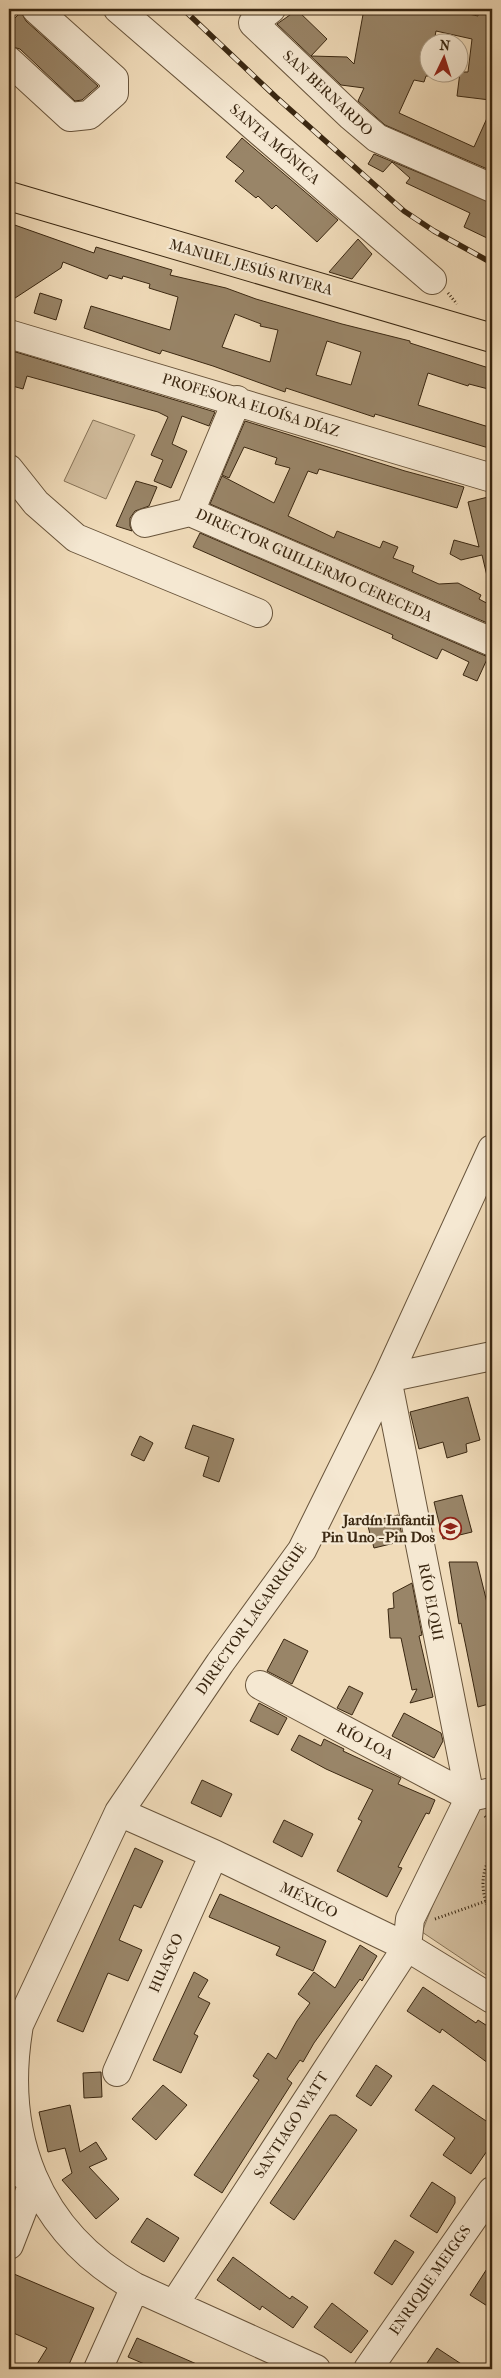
<svg xmlns="http://www.w3.org/2000/svg" width="501" height="2378" viewBox="0 0 501 2378" font-family="'IM FELL French Canon',serif">
	<rect width="100%" height="100%" fill="#f0dbb9"/>
	<filter id="stains"><feTurbulence type="fractalNoise" baseFrequency=".004" numOctaves="4"/><feColorMatrix values="0 0 0 0 .2 0 0 0 0 .09 0 0 0 0 .02 0 0 0 .5 -.17"/></filter>
	<radialGradient id="worn" r=".72"><stop offset=".6" stop-color="#630" stop-opacity="0"/><stop offset="1" stop-color="#630" stop-opacity=".3"/></radialGradient>
	<path fill="#d1bc9c" stroke="#867256" d="M 93,420 L 135,435 L 106,499 L 64,481 Z
		M 492,1797 L 492,1979 L 422,1932 L 474,1801 Z"/>
	<path fill="#998568" stroke="#3a2711" fill-rule="evenodd" d="M 364,9 L 446,9 L 478,16 L 478,13 L 492,16 L 490,100 L 457,96 L 460,72 L 468,72 L 472,39 L 436,31 L 434,42 L 428,42 L 428,76 L 426,76 L 424,82 L 414,80 L 399,113 L 474,147 L 492,107 L 492,171 L 385,125 L 358,101 L 364,88 L 341,85 L 277,24 L 297,10 L 327,39 L 311,56 L 347,57 L 354,64 Z
		M 21,12 L 26,21 L 98,86 L 82,100 L 75,101 L 20,49 L 9,46 L 9,24 Z
		M 242,138 L 338,220 L 317,242 L 276,205 L 272,209 L 258,196 L 256,198 L 235,181 L 244,171 L 226,157 Z
		M 374,154 L 492,203 L 492,227 L 487,238 L 464,227 L 470,213 L 406,183 L 410,178 L 392,162 L 383,172 L 368,164 Z
		M 9,223 L 94,253 L 96,247 L 172,270 L 170,275 L 226,288 L 256,299 L 342,324 L 410,341 L 410,343 L 492,369 L 492,390 L 469,384 L 468,386 L 428,373 L 418,405 L 492,428 L 492,449 L 375,414 L 374,417 L 359,412 L 286,388 L 285,392 L 213,366 L 162,350 L 160,354 L 84,328 L 91,306 L 170,330 L 178,297 L 149,288 L 150,284 L 123,276 L 122,279 L 109,275 L 107,279 L 63,262 L 61,268 L 9,302 ZM 235,314 L 261,324 L 260,326 L 278,330 L 270,362 L 222,347 ZM 327,341 L 361,352 L 351,385 L 316,375 Z
		M 358,239 L 372,254 L 352,279 L 329,272 Z
		M 40,293 L 62,300 L 56,320 L 34,313 Z
		M 9,350 L 215,412 L 209,426 L 182,416 L 172,444 L 187,451 L 171,488 L 154,481 L 163,460 L 151,455 L 168,417 L 158,412 L 27,376 L 23,389 L 9,385 Z
		M 245,421 L 405,471 L 464,487 L 457,508 L 319,469 L 317,474 L 308,471 L 288,516 L 334,538 L 337,531 L 380,548 L 383,541 L 398,547 L 393,558 L 414,566 L 412,572 L 439,584 L 458,583 L 481,595 L 479,599 L 492,606 L 492,625 L 210,504 L 222,476 L 274,503 L 290,468 L 275,464 L 277,458 L 244,447 L 229,478 L 222,475 Z
		M 136,481 L 157,487 L 149,506 L 135,511 L 130,518 L 130,526 L 132,531 L 116,526 Z
		M 492,496 L 492,576 L 487,576 L 482,555 L 461,560 L 450,554 L 454,540 L 479,547 L 468,502 Z
		M 200,533 L 488,657 L 477,681 L 463,675 L 469,662 L 442,649 L 437,659 L 392,638 L 393,635 L 193,547 Z
		M 468,1397 L 480,1440 L 466,1444 L 467,1452 L 447,1458 L 443,1442 L 419,1449 L 410,1412 Z
		M 193,1425 L 234,1439 L 219,1482 L 203,1476 L 209,1457 L 185,1448 Z
		M 140,1436 L 153,1443 L 144,1461 L 131,1455 Z
		M 462,1495 L 472,1532 L 443,1539 L 434,1502 Z
		M 398,1515 L 403,1541 L 374,1548 L 367,1523 Z
		M 449,1562 L 477,1562 L 492,1623 L 492,1642 L 488,1642 L 492,1661 L 492,1703 L 478,1707 L 466,1647 L 461,1623 L 459,1624 Z
		M 412,1583 L 422,1635 L 419,1636 L 433,1697 L 410,1703 L 417,1689 L 412,1690 L 401,1638 L 390,1638 L 388,1609 L 394,1608 L 393,1593 Z
		M 284,1639 L 308,1651 L 292,1684 L 267,1671 Z
		M 349,1686 L 363,1693 L 352,1715 L 337,1708 Z
		M 259,1703 L 287,1718 L 278,1735 L 250,1721 Z
		M 404,1713 L 441,1733 L 443,1741 L 434,1758 L 392,1736 Z
		M 299,1735 L 321,1746 L 324,1739 L 344,1749 L 343,1751 L 401,1778 L 398,1784 L 435,1800 L 429,1814 L 426,1813 L 398,1867 L 402,1868 L 387,1897 L 337,1871 L 362,1821 L 358,1819 L 373,1790 L 326,1769 L 291,1750 Z
		M 202,1780 L 232,1794 L 221,1817 L 191,1803 Z
		M 284,1820 L 313,1834 L 302,1857 L 273,1842 Z
		M 135,1848 L 163,1861 L 141,1908 L 134,1905 L 119,1940 L 142,1950 L 128,1981 L 108,1973 L 83,2032 L 57,2021 Z
		M 220,1894 L 326,1941 L 313,1971 L 276,1955 L 280,1947 L 209,1917 Z
		M 360,1945 L 377,1956 L 362,1981 L 360,1979 L 314,2043 L 303,2062 L 300,2060 L 287,2079 L 292,2083 L 222,2193 L 194,2175 L 259,2080 L 253,2076 L 268,2053 L 276,2059 L 297,2021 L 310,2003 L 298,1994 L 314,1972 L 335,1988 Z
		M 194,1972 L 208,1980 L 198,1997 L 210,2003 L 194,2034 L 198,2036 L 181,2073 L 153,2060 Z
		M 423,1987 L 476,2023 L 478,2020 L 492,2029 L 492,2066 L 442,2029 L 440,2033 L 407,2011 Z
		M 376,2065 L 392,2076 L 371,2106 L 356,2096 Z
		M 101,2072 L 102,2097 L 84,2098 L 83,2073 Z
		M 163,2085 L 187,2105 L 156,2140 L 132,2119 Z
		M 433,2085 L 492,2125 L 492,2155 L 487,2151 L 471,2174 L 443,2155 L 455,2138 L 415,2110 Z
		M 70,2105 L 80,2152 L 96,2142 L 107,2159 L 89,2167 L 119,2199 L 96,2219 L 62,2180 L 72,2173 L 65,2148 L 48,2152 L 39,2112 Z
		M 330,2115 L 336,2115 L 357,2130 L 294,2220 L 270,2203 Z
		M 432,2182 L 455,2197 L 455,2203 L 437,2233 L 410,2216 Z
		M 147,2218 L 179,2238 L 164,2262 L 131,2242 Z
		M 395,2240 L 414,2252 L 392,2285 L 374,2273 Z
		M 233,2257 L 290,2299 L 292,2296 L 308,2307 L 293,2328 L 262,2306 L 260,2310 L 217,2280 Z
		M 492,2261 L 492,2309 L 470,2295 Z
		M 14,2274 L 94,2308 L 67,2369 L 34,2369 L 47,2348 L 9,2331 L 9,2288 Z
		M 332,2303 L 368,2331 L 351,2353 L 314,2327 Z
		M 137,2338 L 208,2369 L 156,2369 L 128,2357 Z
		M 437,2348 L 469,2369 L 423,2369 Z"/>
	<g fill="none" stroke-linecap="round" stroke-linejoin="round">
		<defs>
			<path id="minor" d="M 118,9 L 432,280
				M 271,9 L 253,23 L 351,116 L 377,138 L 492,188
				M 9,61 L 70,117 L 89,115 L 114,93 L 114,79 L 36,9
				M 9,334 L 492,478
				M 237,400 L 190,512 L 492,642
				M 9,469 L 36,503 L 76,538 L 258,613
				M 145,523 L 190,512
				M 260,1685 L 470,1797
				M 470,1797 L 387,1378 L 492,1356
				M 470,1797 L 492,1792
				M 119,1812 L 214,1854 L 407,1947 L 492,1999
				M 117,2072 L 214,1854
				M 9,2245 L 33,2183 L 24,2175
				M 175,2303 L 407,1947 L 410,1919 L 470,1797
				M 98,2369 L 135,2287
				M 316,2369 L 135,2287 C 36,2231 0,2135 19,2025 L 119,1812 L 220,1663 L 302,1550 L 387,1378 L 492,1149
				M 368,2369 L 492,2191"/>
			<path id="major" d="M 9,196 L 492,338"/>
		</defs>
		<use href="#minor" stroke="#68543b" stroke-width="30"/>
		<use href="#major" stroke="#3a2711" stroke-width="30"/>
		<path stroke="#3a2711" stroke-width="3" stroke-dasharray="1 2.5" stroke-linecap="butt" d="M 448,293 L 457,304
			M 485,1816 L 492,1825
			M 492,1853 C 480,1875 480,1893 492,1915
			M 435,1919 L 492,1899"/>
		<use href="#minor" stroke="#f5e8d2" stroke-width="28"/>
		<use href="#major" stroke="#f0dbb9" stroke-width="28"/>
		<defs>
			<path id="rail" d="M 183,9 L 276,97 L 404,211 L 434,231 L 492,263"/>
		</defs>
		<use href="#rail" stroke="#3a2711" stroke-width="5.5"/>
		<use href="#rail" stroke="#f5e8d2" stroke-width="4" stroke-dasharray="11" stroke-linecap="butt"/>
	</g>
	<defs>
		<symbol id="school-ring" viewBox="-11 -11 22 22"><circle r="9.5" fill="#f5e8d2" stroke="#8f2418" stroke-width="1.5"/><path d="M0-5L7-2L0 1L-7-2ZM-4 1L0 2.5L4 1V4Q0 6-4 4Z" fill="#8f2418"/></symbol>
	</defs>
	<g fill-rule="evenodd">
		<use href="#school-ring" x="438" y="1516" width="25" height="25"/>
	</g>
	<g text-anchor="middle" stroke-width="4.5" stroke-linejoin="round" paint-order="stroke">
		<g font-size="15" fill="#3a2711" stroke="#f5e8d2">
			<text transform="translate(328 93) rotate(43)" y="5">SAN BERNARDO</text>
			<text transform="translate(275 144) rotate(41)" y="5">SANTA MÓNICA</text>
			<text transform="translate(251 267) rotate(16)" y="5">MANUEL JESÚS RIVERA</text>
			<text transform="translate(251 405) rotate(17)" y="5">PROFESORA ELOÍSA DÍAZ</text>
			<text transform="translate(314 565) rotate(24)" y="5">DIRECTOR GUILLERMO CERECEDA</text>
			<text transform="translate(431 1602) rotate(79)" y="5">RÍO ELQUI</text>
			<text transform="translate(251 1619) rotate(-55)" y="5">DIRECTOR LAGARRIGUE</text>
			<text transform="translate(365 1741) rotate(28)" y="5">RÍO LOA</text>
			<text transform="translate(309 1900) rotate(26)" y="5">MÉXICO</text>
			<text transform="translate(166 1963) rotate(-66)" y="5">HUASCO</text>
			<text transform="translate(291 2125) rotate(-57)" y="5">SANTIAGO WATT</text>
			<text transform="translate(430 2280) rotate(-55)" y="5">ENRIQUE MEIGGS</text>
		</g>
		<g font-size="15" font-weight="bold" fill="#3a2711" stroke="#f5e8d2" text-anchor="end">
			<text x="435" y="1525">Jardín Infantil<tspan x="435" dy="17">Pin Uno - Pin Dos</tspan></text>
		</g>
	</g>
	<rect width="501" height="2378" fill="none" stroke="#f0dbb9" stroke-width="30"/>
	<rect x="10" y="10" width="481" height="2358" fill="none" stroke="#3a2711" stroke-width="2.5"/>
	<rect x="15" y="15" width="471" height="2348" fill="none" stroke="#3a2711"/>
	<g transform="translate(444 58) rotate(4)"><circle r="24" fill="#f5e8d2" stroke="#aa9b85"/>
	<path d="M0-4L9 19L0 12L-9 19Z" fill="#8f2418"/>
	<text y="-8" font-size="14" font-weight="bold" text-anchor="middle" fill="#3a2711">N</text>
	</g>
	<rect width="100%" height="100%" filter="url(#stains)"/>
	<rect width="100%" height="100%" fill="url(#worn)"/>
</svg>
